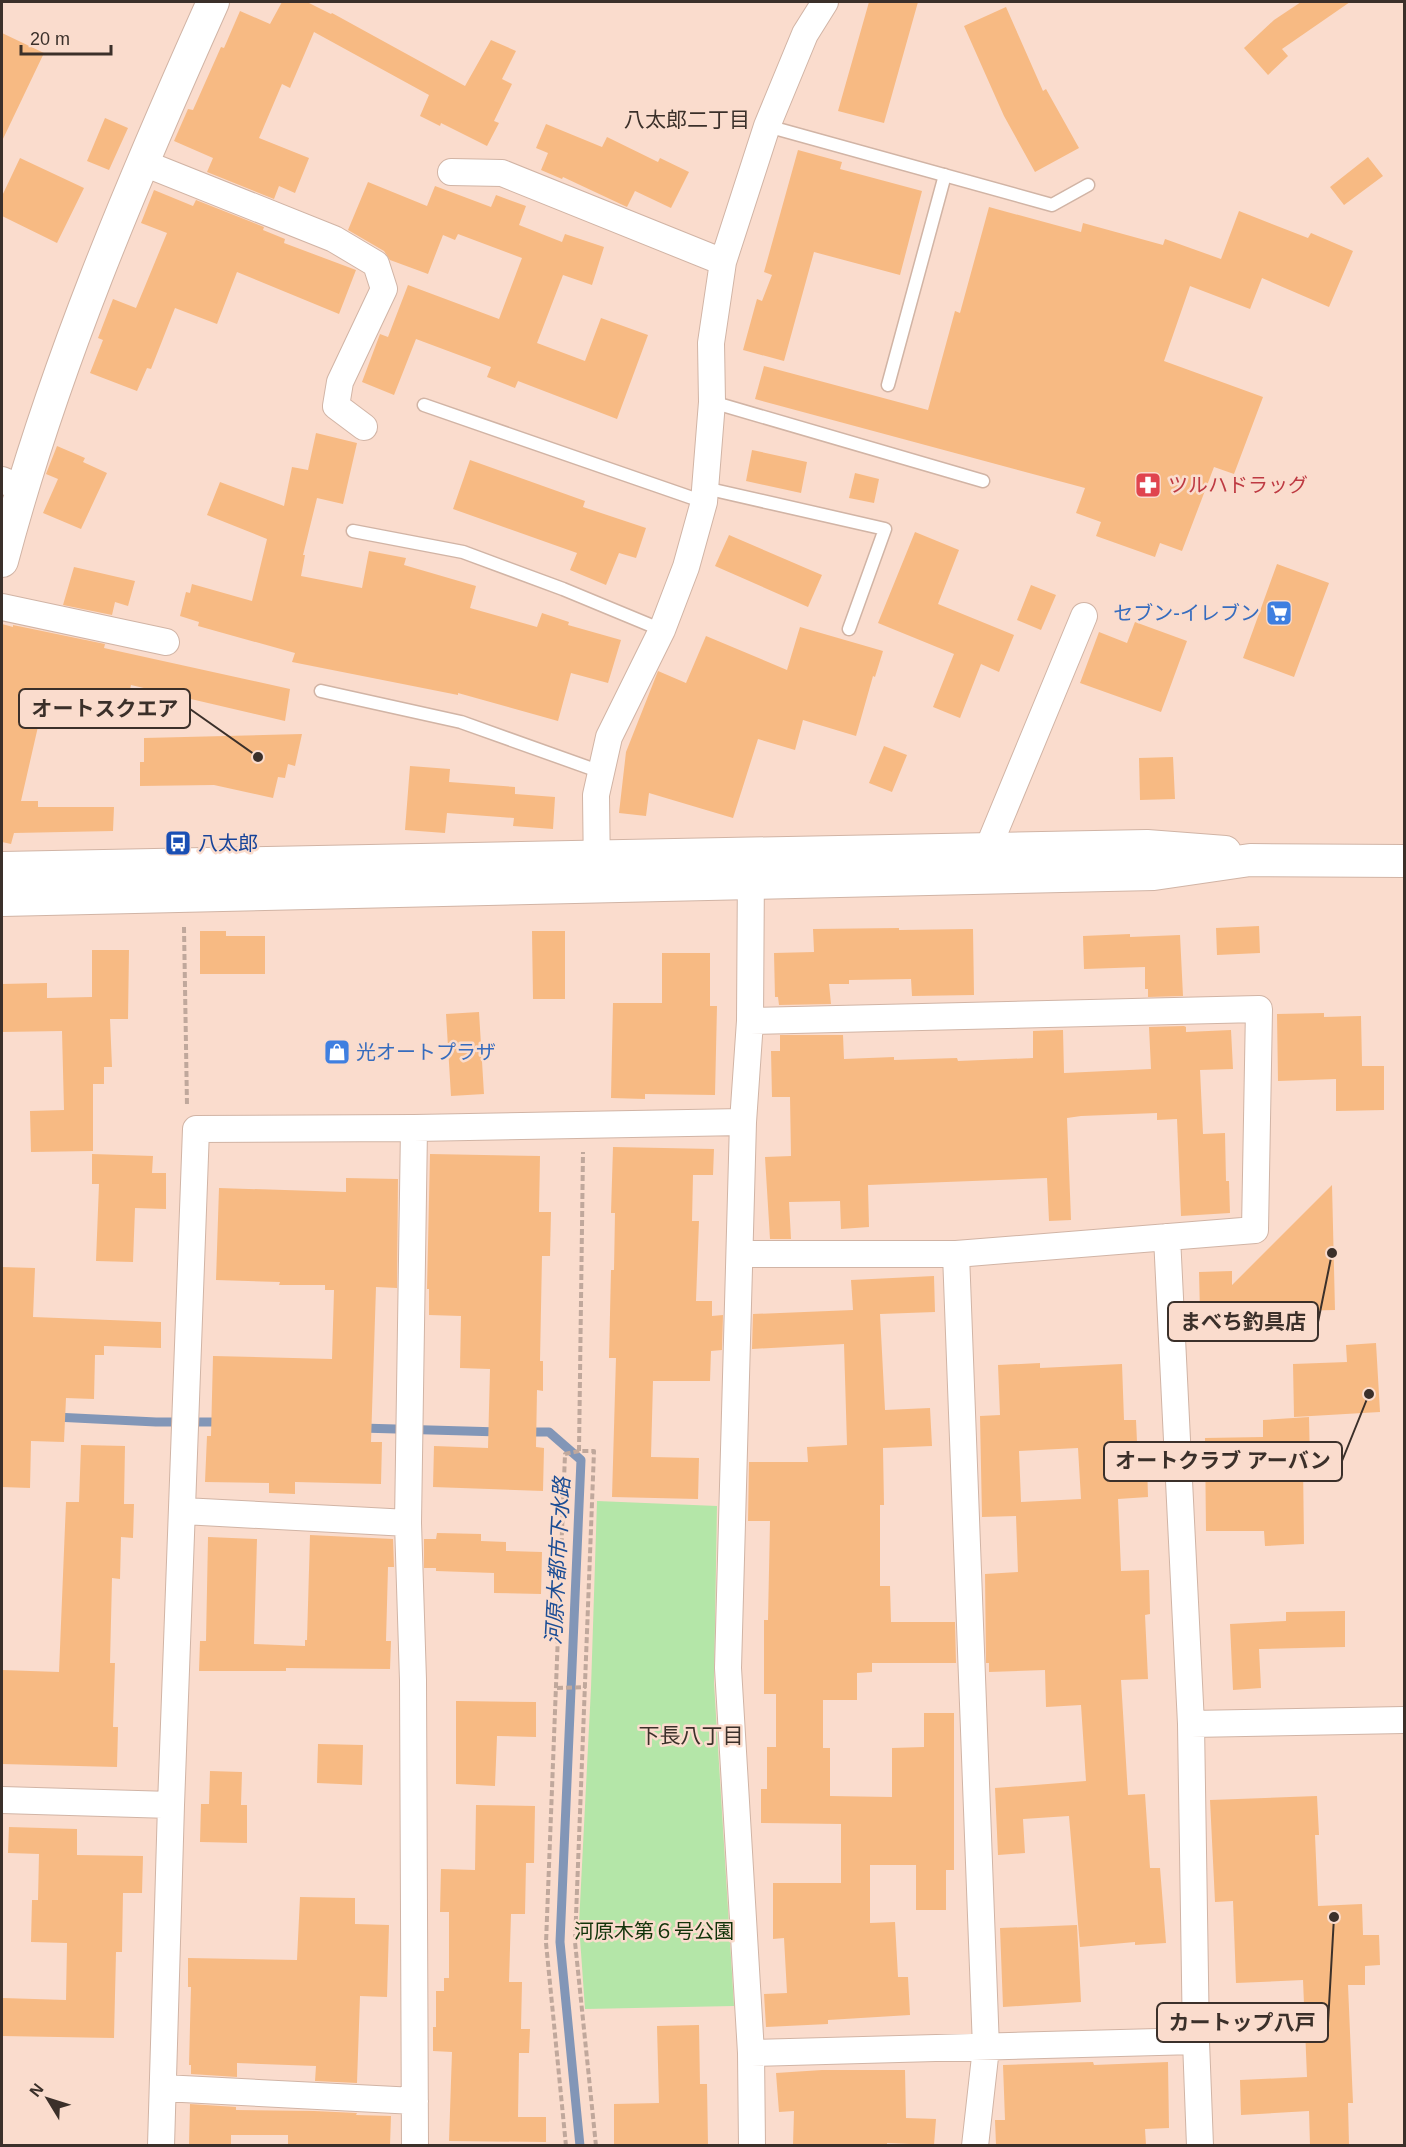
<svg xmlns="http://www.w3.org/2000/svg" width="1406" height="2147" viewBox="0 0 1406 2147" font-family="Arial,'Noto Sans JP',sans-serif">
	<rect width="100%" height="100%" fill="#fadccd"/>
	<path fill="#b4e6a8" d="M 597,1501 L 717,1506 L 714,1683 L 734,2006 L 585,2009 L 579,1924 L 591,1688 Z"/>
	<g fill="none" stroke-linecap="round" stroke-linejoin="round">
		<path stroke="#8296b7" stroke-width="9" d="M 55,1417 L 156,1422 L 224,1422
			M 361,1428 L 500,1432
			M 526,1432 L 549,1432 L 581,1460 L 560,1942 L 580,2146"/>
	</g>
	<path fill="#f7ba83" fill-rule="evenodd" d="M 282,2 L 307,2 L 331,14 L 332,13 L 465,86 L 491,40 L 516,51 L 502,79 L 512,84 L 494,121 L 499,123 L 487,146 L 441,123 L 440,126 L 420,116 L 429,95 L 314,32 L 290,88 L 282,84 L 259,138 L 309,158 L 295,193 L 279,186 L 274,199 L 207,172 L 213,158 L 174,141 L 188,109 L 193,110 L 221,47 L 224,48 L 240,11 L 270,24 Z
		M 869,2 L 918,2 L 884,123 L 838,111 Z
		M 1301,2 L 1350,2 L 1282,49 L 1288,56 L 1268,75 L 1244,48 L 1274,20 Z
		M 1006,7 L 1043,91 L 1046,89 L 1079,148 L 1035,172 L 1004,116 L 964,26 Z
		M 2,33 L 44,53 L 2,141 Z
		M 105,118 L 128,128 L 109,170 L 87,161 Z
		M 546,124 L 602,147 L 607,137 L 658,162 L 660,158 L 689,172 L 671,208 L 635,191 L 627,207 L 563,177 L 562,179 L 541,170 L 548,153 L 536,148 Z
		M 798,150 L 842,162 L 840,169 L 922,191 L 900,275 L 814,252 L 784,361 L 743,350 L 757,299 L 762,301 L 772,275 L 764,272 Z
		M 1368,157 L 1383,176 L 1344,205 L 1330,187 Z
		M 20,158 L 84,188 L 57,243 L 2,216 L 2,196 Z
		M 368,182 L 427,206 L 435,186 L 491,207 L 496,195 L 526,206 L 519,225 L 562,242 L 565,234 L 604,247 L 592,285 L 563,275 L 537,343 L 585,361 L 601,318 L 648,335 L 617,419 L 518,381 L 515,388 L 487,377 L 491,367 L 416,339 L 394,395 L 362,382 L 380,334 L 388,337 L 408,285 L 499,319 L 522,258 L 458,234 L 455,240 L 443,235 L 428,274 L 390,260 L 384,251 L 348,230 Z
		M 154,190 L 193,206 L 196,200 L 264,227 L 263,230 L 285,239 L 284,243 L 356,270 L 339,314 L 237,272 L 217,324 L 175,308 L 151,369 L 147,368 L 137,391 L 90,373 L 103,340 L 98,338 L 113,299 L 136,308 L 167,233 L 141,223 Z
		M 989,207 L 1081,232 L 1083,223 L 1163,245 L 1165,239 L 1221,259 L 1239,211 L 1308,238 L 1311,233 L 1353,251 L 1329,307 L 1262,278 L 1250,309 L 1190,286 L 1164,361 L 1263,397 L 1234,474 L 1214,467 L 1182,551 L 1160,543 L 1155,557 L 1096,536 L 1101,522 L 1076,513 L 1085,488 L 755,399 L 764,366 L 928,410 L 955,311 L 960,313 Z
		M 316,433 L 357,443 L 343,504 L 317,498 L 303,555 L 305,555 L 301,576 L 362,588 L 369,551 L 406,558 L 404,565 L 476,586 L 470,608 L 537,627 L 542,613 L 569,622 L 568,625 L 621,640 L 608,683 L 571,673 L 558,721 L 458,693 L 458,695 L 292,662 L 295,653 L 198,626 L 199,622 L 180,616 L 186,592 L 190,593 L 192,584 L 252,601 L 267,539 L 207,515 L 220,482 L 284,506 L 292,467 L 308,470 Z
		M 57,446 L 85,458 L 83,462 L 107,473 L 81,529 L 43,513 L 58,479 L 46,474 Z
		M 752,450 L 807,462 L 801,493 L 746,481 Z
		M 470,460 L 585,501 L 583,507 L 646,528 L 636,558 L 619,553 L 606,585 L 570,570 L 577,553 L 453,509 Z
		M 855,473 L 879,479 L 874,503 L 849,498 Z
		M 915,532 L 959,550 L 938,604 L 1014,635 L 999,672 L 981,664 L 960,718 L 933,707 L 954,654 L 878,623 Z
		M 729,535 L 822,575 L 808,607 L 715,566 Z
		M 1277,564 L 1329,583 L 1294,677 L 1243,658 Z
		M 74,567 L 135,581 L 128,606 L 115,602 L 112,615 L 63,605 Z
		M 1031,585 L 1056,595 L 1041,630 L 1017,620 Z
		M 1135,622 L 1187,641 L 1161,712 L 1080,683 L 1099,632 L 1127,643 Z
		M 2,624 L 13,627 L 13,625 L 105,644 L 104,648 L 290,689 L 285,721 L 131,685 L 125,713 L 45,696 L 21,801 L 38,801 L 38,807 L 114,807 L 113,831 L 14,833 L 11,844 L 2,842 Z
		M 800,627 L 883,651 L 875,677 L 873,676 L 856,736 L 803,720 L 795,750 L 758,739 L 733,818 L 649,793 L 646,816 L 619,813 L 626,752 L 658,671 L 686,683 L 706,636 L 787,670 Z
		M 302,734 L 295,766 L 288,764 L 285,778 L 278,777 L 273,798 L 214,785 L 140,786 L 140,762 L 144,762 L 144,738 Z
		M 884,746 L 907,755 L 892,792 L 869,783 Z
		M 1173,757 L 1175,799 L 1140,800 L 1139,758 Z
		M 410,766 L 450,769 L 449,782 L 515,787 L 515,794 L 555,797 L 553,829 L 513,826 L 514,818 L 447,813 L 445,833 L 405,830 Z
		M 1259,926 L 1260,953 L 1217,955 L 1216,928 Z
		M 899,928 L 899,930 L 973,929 L 974,995 L 912,996 L 911,979 L 849,980 L 849,984 L 829,984 L 831,1004 L 779,1005 L 778,997 L 775,997 L 774,953 L 814,952 L 813,929 Z
		M 200,931 L 226,931 L 226,936 L 265,936 L 265,974 L 200,974 Z
		M 532,931 L 565,931 L 565,999 L 533,999 Z
		M 1130,934 L 1130,937 L 1180,935 L 1183,996 L 1148,997 L 1148,989 L 1145,989 L 1145,967 L 1084,969 L 1083,936 Z
		M 92,950 L 129,950 L 128,1019 L 110,1019 L 112,1067 L 104,1067 L 104,1084 L 93,1084 L 93,1151 L 31,1152 L 30,1111 L 64,1110 L 62,1031 L 2,1032 L 2,984 L 47,983 L 47,998 L 92,997 Z
		M 662,953 L 710,953 L 710,1006 L 717,1006 L 715,1095 L 645,1094 L 645,1099 L 611,1098 L 613,1003 L 662,1003 Z
		M 479,1012 L 484,1094 L 451,1096 L 446,1014 Z
		M 1324,1013 L 1324,1017 L 1361,1016 L 1362,1066 L 1384,1066 L 1384,1110 L 1336,1111 L 1336,1079 L 1278,1081 L 1277,1014 Z
		M 1184,1026 L 1186,1027 L 1186,1032 L 1231,1030 L 1233,1069 L 1200,1070 L 1203,1134 L 1225,1133 L 1226,1181 L 1229,1181 L 1230,1213 L 1181,1216 L 1177,1119 L 1157,1120 L 1157,1113 L 1081,1116 L 1067,1118 L 1071,1220 L 1049,1221 L 1047,1178 L 868,1185 L 869,1227 L 841,1229 L 840,1201 L 789,1202 L 791,1239 L 770,1239 L 765,1157 L 791,1156 L 790,1097 L 772,1097 L 771,1051 L 780,1051 L 780,1035 L 843,1035 L 844,1059 L 894,1057 L 894,1060 L 957,1058 L 958,1061 L 1033,1058 L 1033,1031 L 1063,1030 L 1064,1073 L 1151,1069 L 1149,1027 Z
		M 613,1147 L 714,1149 L 713,1175 L 693,1175 L 692,1221 L 699,1221 L 696,1301 L 712,1301 L 712,1316 L 723,1315 L 722,1350 L 711,1351 L 710,1381 L 653,1381 L 651,1457 L 699,1458 L 698,1499 L 612,1497 L 616,1358 L 609,1358 L 611,1270 L 614,1270 L 615,1213 L 611,1213 Z
		M 92,1154 L 153,1156 L 152,1173 L 166,1173 L 166,1209 L 135,1208 L 133,1262 L 96,1261 L 99,1184 L 92,1184 Z
		M 430,1154 L 540,1156 L 539,1212 L 551,1212 L 550,1256 L 542,1256 L 540,1361 L 543,1361 L 543,1391 L 537,1390 L 536,1447 L 544,1448 L 543,1491 L 433,1487 L 434,1446 L 488,1448 L 490,1369 L 460,1368 L 461,1316 L 429,1315 L 429,1289 L 427,1289 Z
		M 346,1178 L 398,1179 L 397,1288 L 376,1287 L 371,1442 L 382,1442 L 381,1484 L 295,1482 L 295,1494 L 269,1493 L 269,1483 L 205,1482 L 207,1436 L 211,1436 L 213,1356 L 332,1359 L 334,1290 L 325,1290 L 325,1285 L 279,1285 L 280,1282 L 216,1280 L 219,1188 L 346,1192 Z
		M 1332,1185 L 1335,1310 L 1200,1313 L 1199,1272 L 1232,1271 L 1232,1285 Z
		M 2,1267 L 35,1268 L 33,1317 L 161,1322 L 161,1348 L 104,1346 L 104,1355 L 95,1355 L 94,1399 L 66,1398 L 64,1442 L 31,1441 L 30,1488 L 2,1487 Z
		M 934,1276 L 935,1312 L 880,1314 L 885,1410 L 930,1408 L 932,1446 L 883,1448 L 884,1505 L 880,1505 L 880,1586 L 890,1586 L 891,1622 L 955,1622 L 956,1663 L 872,1663 L 872,1672 L 857,1673 L 857,1700 L 823,1700 L 823,1748 L 830,1748 L 830,1796 L 892,1797 L 892,1748 L 924,1747 L 924,1713 L 954,1713 L 954,1870 L 946,1870 L 946,1910 L 916,1910 L 916,1865 L 870,1865 L 870,1923 L 895,1922 L 898,1977 L 908,1977 L 910,2015 L 828,2020 L 828,2024 L 766,2027 L 764,1994 L 787,1993 L 784,1938 L 773,1939 L 773,1883 L 841,1883 L 841,1824 L 761,1823 L 761,1789 L 767,1789 L 767,1747 L 776,1747 L 776,1694 L 764,1694 L 764,1620 L 768,1620 L 770,1521 L 748,1521 L 749,1462 L 808,1462 L 807,1447 L 847,1445 L 844,1344 L 752,1349 L 753,1314 L 853,1310 L 851,1280 Z
		M 1376,1343 L 1380,1412 L 1294,1417 L 1293,1364 L 1347,1362 L 1346,1345 Z
		M 1040,1363 L 1040,1368 L 1122,1364 L 1124,1420 L 1136,1420 L 1138,1464 L 1147,1463 L 1148,1497 L 1118,1499 L 1121,1571 L 1149,1570 L 1150,1614 L 1145,1615 L 1148,1679 L 1121,1680 L 1128,1795 L 1145,1794 L 1150,1868 L 1160,1868 L 1166,1943 L 1135,1945 L 1135,1942 L 1080,1947 L 1069,1816 L 1023,1819 L 1025,1853 L 998,1855 L 995,1788 L 1086,1781 L 1081,1705 L 1046,1707 L 1045,1670 L 989,1672 L 989,1663 L 986,1663 L 985,1574 L 1018,1572 L 1016,1516 L 982,1517 L 980,1416 L 1000,1415 L 998,1365 ZM 1078,1448 L 1081,1499 L 1021,1502 L 1019,1451 Z
		M 1309,1417 L 1310,1462 L 1303,1462 L 1304,1544 L 1265,1546 L 1264,1531 L 1206,1531 L 1205,1438 L 1263,1437 L 1263,1420 Z
		M 81,1445 L 125,1446 L 124,1504 L 134,1504 L 133,1538 L 121,1537 L 120,1579 L 112,1578 L 110,1663 L 115,1663 L 113,1727 L 118,1727 L 117,1767 L 2,1764 L 2,1670 L 59,1672 L 66,1502 L 79,1502 Z
		M 437,1533 L 481,1534 L 481,1541 L 506,1542 L 506,1551 L 542,1552 L 541,1594 L 494,1593 L 494,1573 L 436,1571 L 436,1568 L 424,1568 L 424,1539 L 436,1539 Z
		M 310,1535 L 393,1539 L 394,1567 L 388,1567 L 386,1641 L 391,1641 L 390,1669 L 286,1668 L 286,1671 L 199,1671 L 200,1641 L 206,1641 L 208,1537 L 257,1539 L 254,1644 L 305,1646 L 305,1640 L 307,1640 Z
		M 1345,1611 L 1345,1647 L 1259,1649 L 1261,1688 L 1233,1690 L 1230,1624 L 1286,1621 L 1286,1612 Z
		M 456,1701 L 536,1702 L 536,1737 L 497,1736 L 495,1786 L 456,1784 Z
		M 318,1744 L 363,1745 L 362,1785 L 317,1783 Z
		M 210,1771 L 242,1772 L 241,1805 L 247,1805 L 247,1843 L 200,1842 L 201,1804 L 209,1804 Z
		M 1317,1796 L 1319,1835 L 1315,1835 L 1318,1906 L 1362,1904 L 1363,1935 L 1379,1935 L 1380,1965 L 1365,1966 L 1365,1985 L 1348,1985 L 1353,2103 L 1348,2103 L 1349,2145 L 1310,2145 L 1309,2111 L 1241,2115 L 1240,2080 L 1307,2077 L 1303,1980 L 1236,1983 L 1233,1901 L 1215,1902 L 1210,1800 Z
		M 476,1805 L 535,1806 L 534,1863 L 526,1863 L 525,1914 L 511,1914 L 509,1982 L 522,1982 L 521,2029 L 530,2029 L 529,2053 L 519,2053 L 518,2117 L 546,2117 L 546,2142 L 449,2141 L 452,2052 L 433,2051 L 433,2027 L 436,2027 L 436,1991 L 444,1991 L 444,1978 L 449,1978 L 449,1912 L 440,1912 L 441,1869 L 475,1870 Z
		M 9,1827 L 77,1829 L 77,1855 L 143,1856 L 142,1893 L 123,1893 L 122,1952 L 116,1952 L 114,2038 L 2,2036 L 3,1998 L 66,2000 L 67,1943 L 31,1942 L 32,1900 L 38,1900 L 39,1854 L 8,1853 Z
		M 300,1897 L 355,1898 L 355,1924 L 389,1925 L 387,1997 L 360,1996 L 357,2083 L 315,2081 L 316,2066 L 237,2063 L 237,2077 L 191,2074 L 191,2065 L 189,2065 L 191,1987 L 188,1987 L 188,1958 L 297,1960 Z
		M 1077,1925 L 1081,2002 L 1003,2007 L 1000,1928 Z
		M 699,2025 L 700,2084 L 707,2084 L 708,2145 L 614,2145 L 614,2104 L 659,2103 L 657,2026 Z
		M 1093,2062 L 1094,2065 L 1168,2062 L 1169,2128 L 1145,2129 L 1146,2145 L 996,2145 L 995,2120 L 1005,2120 L 1003,2065 Z
		M 822,2070 L 905,2070 L 906,2118 L 936,2119 L 934,2145 L 887,2143 L 887,2145 L 793,2145 L 794,2111 L 779,2112 L 776,2073 Z
		M 190,2104 L 236,2107 L 236,2110 L 314,2111 L 357,2113 L 356,2115 L 391,2116 L 390,2145 L 288,2145 L 288,2135 L 231,2135 L 231,2145 L 189,2145 Z"/>
	<g fill="none" stroke-linecap="round" stroke-linejoin="round">
		<defs>
			<path id="service" d="M 767,126 L 1052,205 L 1088,185
				M 888,385 L 945,175
				M 712,402 L 983,481
				M 424,405 L 704,502
				M 705,488 L 885,529 L 849,629
				M 353,531 L 463,552 L 563,589 L 662,630
				M 321,691 L 461,722 L 601,772"/>
			<path id="minor" d="M 141,162 L 334,239 L 376,264 L 384,289 L 340,382 L 336,406 L 364,427
				M 451,172 L 502,173 L 723,262
				M 2,480 L 21,488
				M 2,607 L 166,642
				M 988,848 L 1084,616
				M 751,865 L 750,1021 L 743,1122 L 728,1668 L 751,2053 L 752,2146
				M 597,875 L 596,795 L 609,737 L 662,630 L 686,567 L 704,502 L 712,402 L 711,343 L 723,262 L 767,126 L 805,34 L 825,2
				M 414,1128 L 408,1523 L 413,1680 L 415,2146
				M 1167,1237 L 1191,1724 L 1196,2041 L 1200,2146
				M 740,1254 L 956,1254 L 1255,1230 L 1259,1009 L 750,1021
				M 956,1254 L 986,2048 L 975,2146
				M 183,1511 L 408,1523
				M 1191,1724 L 1404,1720
				M 2,1800 L 171,1805
				M 751,2053 L 1196,2041
				M 163,2088 L 415,2101
				M 161,2146 L 171,1805 L 196,1129 L 414,1128 L 743,1122"/>
			<path id="tertiary" d="M 2,561 C 53,368 132,183 213,2
				M 2,868 L 1147,846 L 1225,852
				M 2,900 L 1154,874 L 1250,860 L 1404,861"/>
		</defs>
		<use href="#service" stroke="#d1b4a5" stroke-width="15"/>
		<use href="#minor" stroke="#d1b4a5" stroke-width="28"/>
		<use href="#tertiary" stroke="#d1b4a5" stroke-width="34"/>
		<path stroke="#c0a89c" stroke-width="4" stroke-dasharray="6 3" stroke-linecap="butt" d="M 184,927 L 187,1105
			M 579,1451 L 583,1152
			M 557,1688 L 586,1687
			M 566,2146 L 546,1943 L 565,1454 L 579,1451 L 594,1451 L 575,1942 L 596,2146"/>
		<use href="#service" stroke="#fff" stroke-width="12"/>
		<use href="#minor" stroke="#fff" stroke-width="26"/>
		<use href="#tertiary" stroke="#fff" stroke-width="32"/>
	</g>
	<defs>
		<symbol id="pharmacy-square" viewBox="-11 -11 22 22"><rect x="-9" y="-9" width="18" height="18" rx="4" fill="#e0444e" stroke="#fadccd"/><path d="M-2-6h4v4h4v4h-4v4h-4v-4h-4v-4h4Z" fill="#fff"/></symbol>
		<symbol id="supermarket-square" viewBox="-11 -11 22 22"><rect x="-9" y="-9" width="18" height="18" rx="4" fill="#3f7fe0" stroke="#fadccd"/><path d="M-6-5.5h2.5l.6 2H6L4.5 2H-2.5L-4.4-4H-6ZM-1.5 3.2a1.3 1.3 0 1 0 .1 0ZM3 3.2a1.3 1.3 0 1 0 .1 0Z" fill="#fff"/></symbol>
		<symbol id="bus-square" viewBox="-11 -11 22 22"><rect x="-9" y="-9" width="18" height="18" rx="4" fill="#1a4fb4" stroke="#fadccd"/><path d="M-5-6H5V4H4V6H2V4H-2V6H-4V4H-5ZM-3.5-4V0h7V-4ZM-3.5 1.2v1.5H-2V1.2ZM2 1.2v1.5H3.5V1.2Z" fill="#fff"/></symbol>
		<symbol id="shop-square" viewBox="-11 -11 22 22"><rect x="-9" y="-9" width="18" height="18" rx="4" fill="#3f7fe0" stroke="#fadccd"/><path d="M-5-2.5h2.3a2.7 3.5 0 0 1 5.4 0H5L5.5 6h-11ZM-1.5-2.5h3a1.5 2.3 0 0 0-3 0Z" fill="#fff"/></symbol>
	</defs>
	<g fill-rule="evenodd">
		<use href="#pharmacy-square" x="1133" y="470" width="30" height="30"/>
		<use href="#supermarket-square" x="1264" y="598" width="30" height="30"/>
		<use href="#bus-square" x="163" y="828" width="30" height="30"/>
		<use href="#shop-square" x="322" y="1037" width="30" height="30"/>
	</g>
	<g text-anchor="middle" stroke-width="5" stroke-linejoin="round" paint-order="stroke">
		<g font-size="20" fill="#be3a42" stroke="#fadccd" text-anchor="start">
			<text x="1168" y="492">ツルハドラッグ</text>
		</g>
		<g font-size="20" fill="#366cbe" stroke="#fadccd" text-anchor="end">
			<text x="1260" y="620">セブン-イレブン</text>
			<text x="356" y="1059" text-anchor="start">光オートプラザ</text>
		</g>
		<g font-size="20" fill="#164399" stroke="#fadccd" text-anchor="start">
			<text x="198" y="850">八太郎</text>
		</g>
		<g font-size="20" fill="#12340a" stroke="#fadccd">
			<text x="654" y="1938">河原木第６号公園</text>
		</g>
		<g font-size="21" fill="#3b302a" stroke="#fadccd">
			<text x="687" y="127">八太郎二丁目</text>
			<text x="691" y="1743">下長八丁目</text>
		</g>
		<g font-size="21" font-style="italic" fill="#1b4d95" stroke="#fadccd">
			<text transform="translate(558 1561) rotate(-87)" y="7">河原木都市下水路</text>
		</g>
	</g>
	<path fill="none" stroke="#3b302a" stroke-width="2" d="M258 757L190 709M1332 1253L1318 1322M1369 1394L1342 1461M1334 1917L1328 2023"/>
	<g fill="#3b302a" stroke="#fadccd" stroke-width="2">
		<circle cx="258" cy="757" r="6"/>
		<circle cx="1332" cy="1253" r="6"/>
		<circle cx="1369" cy="1394" r="6"/>
		<circle cx="1334" cy="1917" r="6"/>
	</g>
	<g fill="#fadccd" stroke="#3b302a" stroke-width="2">
		<rect x="19" y="689" width="171" height="39" rx="6"/>
		<rect x="1168" y="1302" width="150" height="39" rx="6"/>
		<rect x="1104" y="1442" width="238" height="39" rx="6"/>
		<rect x="1157" y="2003" width="171" height="39" rx="6"/>
	</g>
	<g font-size="21" text-anchor="middle" font-weight="bold" fill="#3b302a">
		<text x="105" y="716">オートスクエア</text>
		<text x="1243" y="1329">まべち釣具店</text>
		<text x="1223" y="1468">オートクラブ アーバン</text>
		<text x="1242" y="2030">カートップ八戸</text>
	</g>
	<rect width="1406" height="2147" fill="none" stroke="#3b302a" stroke-width="6"/>
	<g transform="translate(48 2099) rotate(308)" stroke="#fadccd" stroke-width="4.5" paint-order="stroke">
	<path d="M0-4.5L10 22L0 15L-10 22Z" fill="#3b302a"/>
	<text y="-9" font-size="16" font-weight="bold" text-anchor="middle" fill="#3b302a">N</text>
	</g>
	<path d="M21 45v9h90v-9" fill="none" stroke="#3b302a" stroke-width="3"/>
	<text x="30" y="45" font-size="18" fill="#3b302a" stroke="#fadccd" stroke-width="4.5" paint-order="stroke">20 m</text>
</svg>
